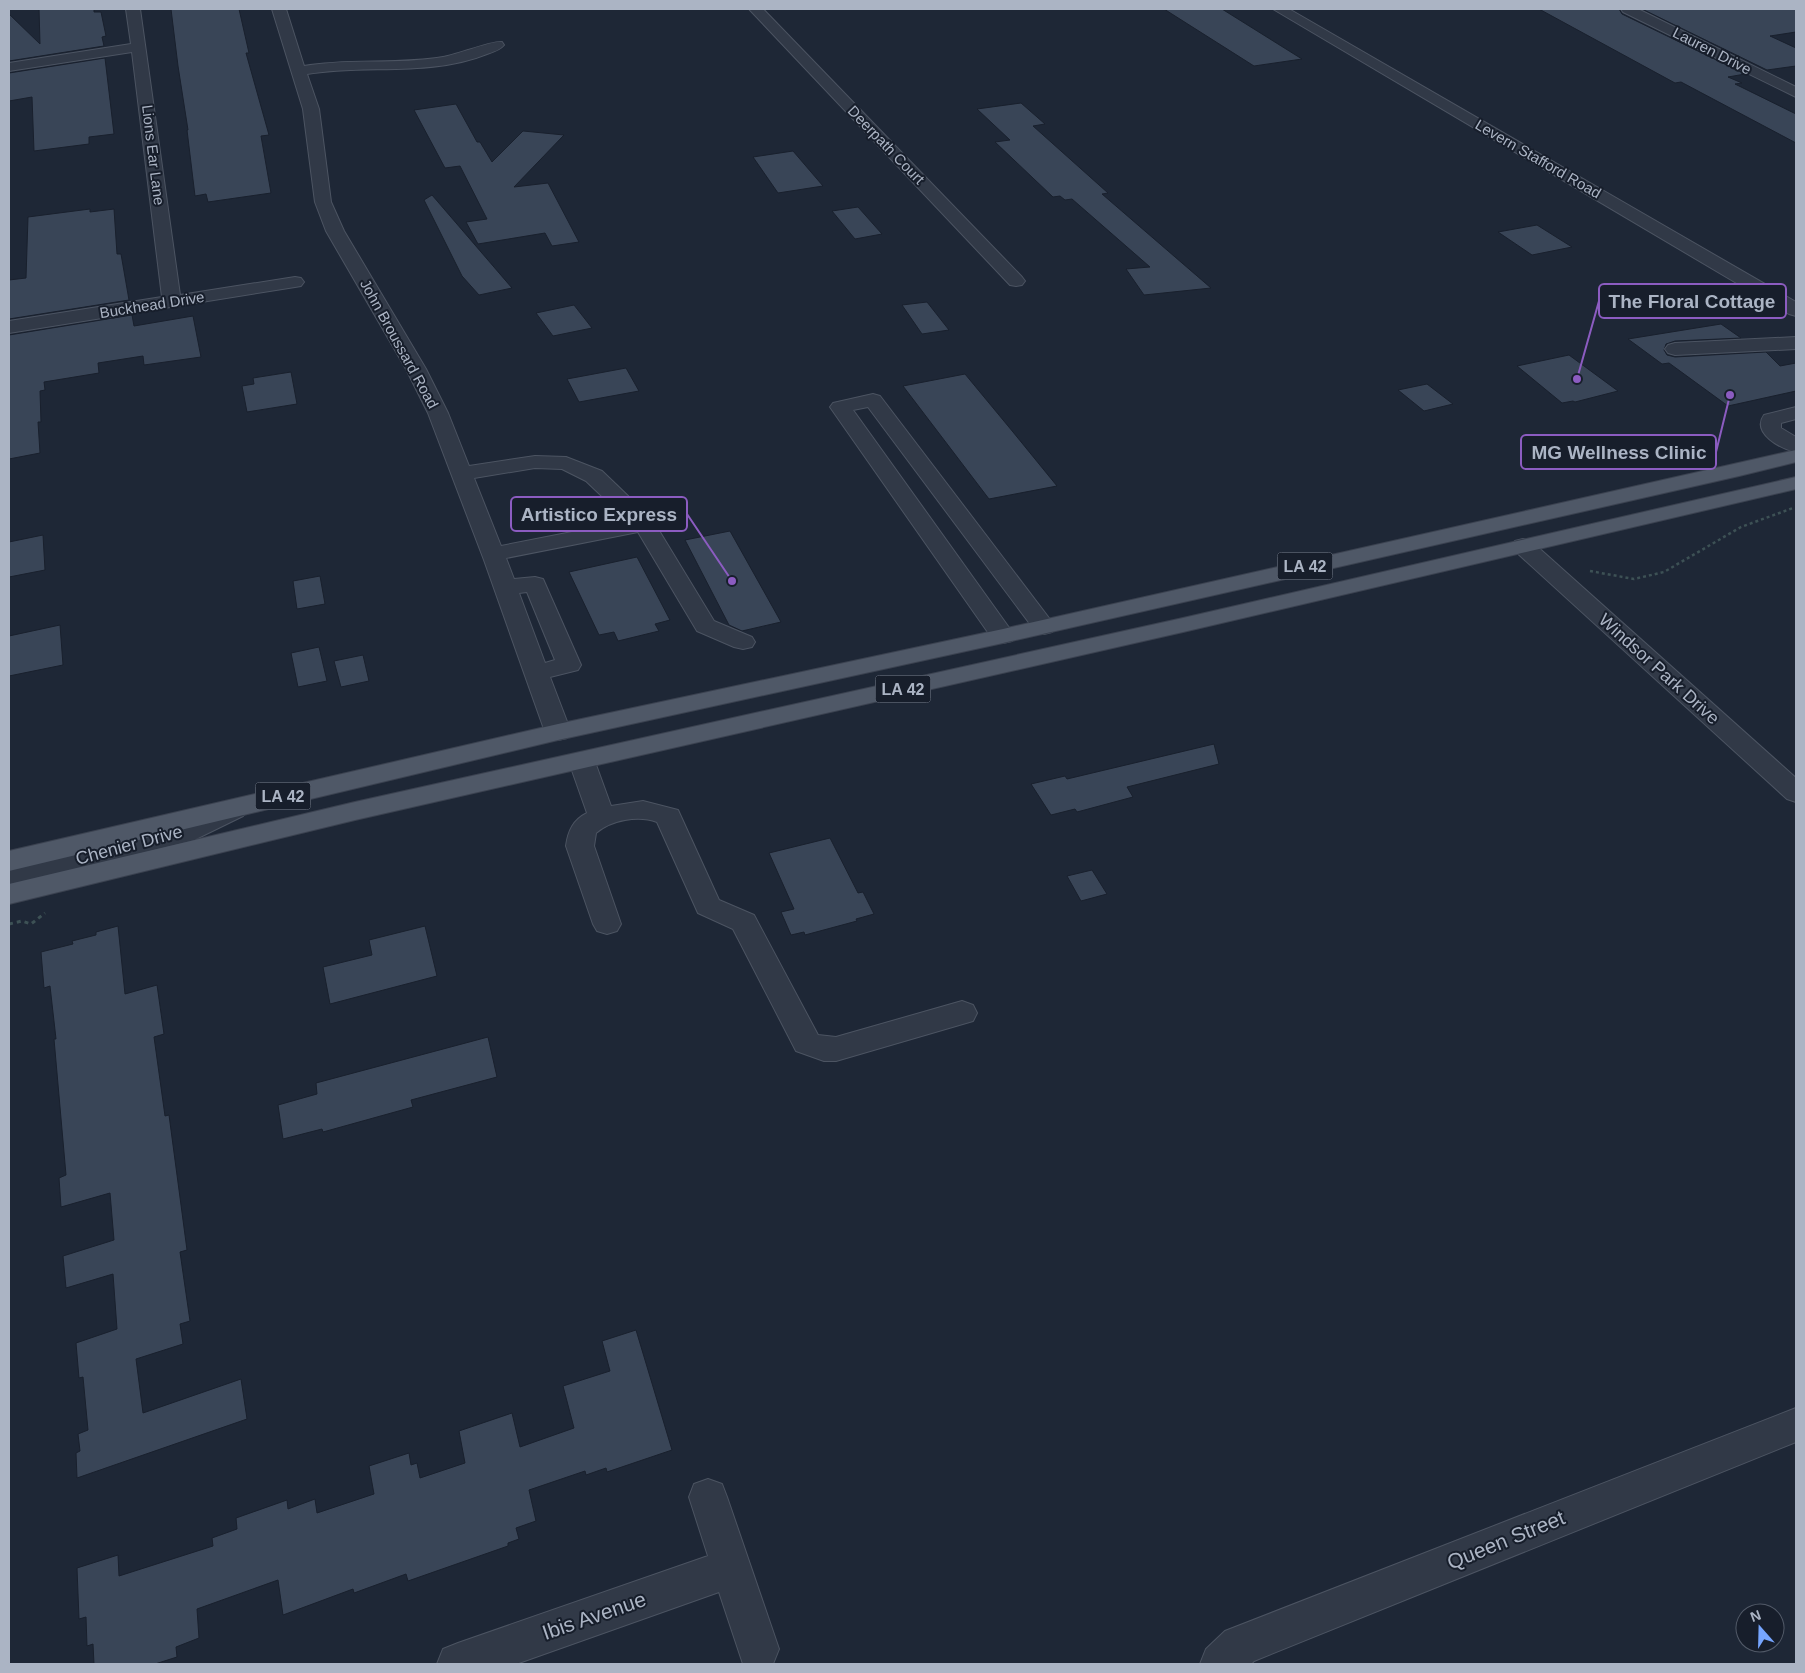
<svg xmlns="http://www.w3.org/2000/svg" width="1805" height="1673" viewBox="0 0 1805 1673" font-family="Arial,sans-serif">
	<rect width="100%" height="100%" fill="#1e2736"/>
	<path fill="#394557" stroke="#19202d" d="M 39,9 L 94,9 L 94,12 L 101,12 L 106,36 L 102,37 L 104,46 L 9,61 L 9,14 L 40,44 Z
		M 171,9 L 239,9 L 249,53 L 246,53 L 269,135 L 261,136 L 271,193 L 208,202 L 206,194 L 195,196 L 187,130 L 188,130 L 178,66 Z
		M 1164,9 L 1222,9 L 1302,59 L 1254,66 Z
		M 1539,9 L 1619,9 L 1622,14 L 1745,74 L 1728,77 L 1742,83 L 1735,84 L 1796,114 L 1796,143 L 1681,82 L 1675,83 Z
		M 1642,9 L 1796,9 L 1796,32 L 1770,36 L 1796,48 L 1796,66 L 1767,70 Z
		M 105,58 L 114,134 L 89,137 L 89,144 L 34,151 L 32,97 L 9,101 L 9,73 Z
		M 1021,103 L 1045,124 L 1033,126 L 1108,193 L 1102,194 L 1211,288 L 1144,295 L 1126,269 L 1150,267 L 1072,199 L 1065,200 L 1060,196 L 1053,197 L 995,142 L 1010,140 L 977,109 Z
		M 456,104 L 477,142 L 480,142 L 492,162 L 523,131 L 564,135 L 514,187 L 548,183 L 579,242 L 552,246 L 545,233 L 478,244 L 466,222 L 487,219 L 460,166 L 445,168 L 414,110 Z
		M 793,151 L 823,186 L 778,193 L 753,157 Z
		M 432,195 L 512,288 L 479,295 L 462,276 L 424,200 Z
		M 858,207 L 882,234 L 855,239 L 832,211 Z
		M 90,209 L 90,212 L 114,209 L 117,254 L 121,254 L 129,300 L 9,319 L 9,280 L 26,278 L 28,217 Z
		M 1537,225 L 1572,247 L 1532,255 L 1498,232 Z
		M 927,302 L 949,330 L 922,334 L 902,305 Z
		M 574,305 L 592,328 L 553,336 L 536,313 Z
		M 132,315 L 134,326 L 193,316 L 201,357 L 144,365 L 143,356 L 98,363 L 99,373 L 44,382 L 45,390 L 40,391 L 41,422 L 38,422 L 40,453 L 9,459 L 9,335 Z
		M 1721,324 L 1741,338 L 1675,341 L 1666,344 L 1664,350 L 1667,355 L 1675,357 L 1766,352 L 1780,366 L 1796,363 L 1796,391 L 1728,406 L 1669,363 L 1662,364 L 1628,339 Z
		M 1569,355 L 1618,391 L 1575,402 L 1573,401 L 1562,403 L 1517,366 Z
		M 626,368 L 639,391 L 579,402 L 567,379 Z
		M 291,372 L 297,404 L 247,412 L 242,386 L 254,384 L 253,378 Z
		M 965,374 L 1013,432 L 1057,486 L 989,499 L 903,386 Z
		M 1427,384 L 1453,404 L 1424,411 L 1398,390 Z
		M 730,531 L 781,622 L 742,631 L 729,625 L 685,540 Z
		M 43,535 L 45,570 L 9,577 L 9,542 Z
		M 637,557 L 670,620 L 655,624 L 659,631 L 618,641 L 614,632 L 599,635 L 569,572 Z
		M 320,576 L 325,604 L 297,609 L 293,581 Z
		M 60,625 L 63,665 L 9,676 L 9,636 Z
		M 319,647 L 327,681 L 298,687 L 291,653 Z
		M 363,655 L 369,681 L 341,687 L 334,661 Z
		M 1214,744 L 1219,764 L 1127,787 L 1133,797 L 1077,812 L 1075,809 L 1051,815 L 1031,784 L 1065,776 L 1067,779 Z
		M 830,838 L 858,893 L 863,892 L 874,914 L 856,919 L 857,921 L 805,935 L 804,932 L 791,935 L 781,912 L 794,909 L 769,853 Z
		M 1092,870 L 1107,894 L 1081,901 L 1067,876 Z
		M 118,926 L 125,994 L 157,985 L 164,1034 L 154,1037 L 165,1116 L 169,1115 L 187,1250 L 180,1252 L 190,1321 L 180,1324 L 183,1344 L 136,1359 L 143,1413 L 241,1379 L 247,1419 L 77,1478 L 76,1453 L 80,1451 L 78,1434 L 88,1430 L 83,1377 L 79,1378 L 76,1343 L 117,1329 L 113,1274 L 66,1288 L 63,1256 L 114,1240 L 110,1193 L 61,1207 L 59,1178 L 66,1175 L 54,1039 L 56,1039 L 50,986 L 44,988 L 41,952 L 73,944 L 72,941 L 96,935 L 96,932 Z
		M 425,926 L 437,976 L 330,1004 L 323,967 L 372,955 L 369,940 Z
		M 488,1037 L 497,1077 L 411,1100 L 413,1107 L 323,1132 L 322,1129 L 283,1139 L 278,1105 L 317,1094 L 316,1083 Z
		M 636,1330 L 672,1450 L 607,1472 L 606,1468 L 586,1475 L 585,1471 L 529,1490 L 536,1521 L 516,1528 L 519,1539 L 508,1543 L 508,1546 L 408,1581 L 406,1574 L 354,1593 L 353,1589 L 283,1615 L 278,1580 L 197,1609 L 199,1638 L 176,1647 L 177,1657 L 155,1664 L 94,1664 L 93,1644 L 87,1646 L 86,1617 L 79,1619 L 77,1568 L 118,1555 L 119,1576 L 213,1546 L 212,1538 L 237,1529 L 236,1518 L 287,1500 L 288,1509 L 315,1499 L 317,1513 L 374,1494 L 369,1466 L 409,1453 L 411,1465 L 417,1463 L 420,1478 L 465,1463 L 459,1431 L 512,1413 L 520,1447 L 574,1428 L 563,1386 L 610,1371 L 602,1341 Z"/>
	<g fill="none" stroke-linecap="round" stroke-linejoin="round">
		<defs>
			<path id="minor" d="M 126,9 L 140,9 L 180,295 L 295,277 L 301,278 L 304,282 L 301,286 L 295,287 L 9,333 L 9,321 L 162,297 L 132,52 L 9,71 L 9,63 L 131,44 Z
				M 272,9 L 286,9 L 304,66 C 350,58 397,65 443,57 C 456,55 494,40 502,42 L 504,45 C 500,50 493,52 487,54 C 430,77 367,64 307,74 L 319,109 L 331,202 L 344,231 L 426,369 L 448,413 L 469,466 L 535,456 L 566,457 L 602,471 L 652,519 L 714,621 L 752,637 L 755,642 L 752,647 L 743,649 L 734,647 L 697,631 L 638,532 L 506,558 L 514,579 L 535,577 L 543,579 L 581,665 L 578,670 L 550,677 L 571,732 L 567,738 L 558,740 L 549,738 L 545,732 L 484,560 L 428,413 L 406,369 L 326,231 L 315,202 L 303,109 ZM 535,468 L 562,469 L 586,481 L 628,521 L 501,546 L 474,478 ZM 527,592 L 555,660 L 545,663 L 519,593 Z
				M 749,9 L 763,9 L 1022,277 L 1025,281 L 1022,285 L 1016,286 L 1010,285 Z
				M 1273,9 L 1289,9 L 1796,302 L 1796,316 L 1789,314 Z
				M 1621,9 L 1638,9 L 1796,87 L 1796,97 L 1623,12 Z
				M 1796,337 L 1796,349 L 1675,355 L 1668,353 L 1665,349 L 1668,345 L 1675,343 Z
				M 873,394 L 880,396 L 1052,622 L 1056,627 L 1052,632 L 1044,634 L 1036,632 L 868,407 L 853,410 L 1015,636 L 1012,641 L 1003,643 L 994,641 L 830,407 L 833,403 Z
				M 1796,407 L 1796,419 L 1781,423 L 1781,428 L 1796,437 L 1796,452 C 1781,449 1751,433 1764,415 Z
				M 1523,539 L 1531,541 L 1796,778 L 1796,802 L 1787,799 L 1515,551 L 1512,546 L 1515,541 Z
				M 582,753 L 591,756 L 595,762 L 611,806 L 643,801 L 678,810 L 719,900 L 754,915 L 818,1035 L 836,1037 L 962,1001 L 973,1005 L 977,1013 L 973,1021 L 836,1061 L 824,1061 L 796,1051 L 733,929 L 698,913 L 657,822 C 638,815 611,820 596,833 L 594,846 L 621,924 L 617,931 L 607,934 L 597,931 L 593,924 L 566,846 C 568,831 573,820 587,813 L 569,762 L 573,756 Z
				M 233,801 L 243,804 L 247,810 L 243,816 L 194,840 L 9,886 L 9,866 L 176,826 Z
				M 1796,1408 L 1796,1442 L 1254,1661 L 1251,1664 L 1200,1664 L 1206,1649 L 1225,1631 Z
				M 708,1479 L 722,1484 L 727,1497 L 779,1649 L 773,1664 L 743,1664 L 719,1592 L 516,1664 L 437,1664 L 443,1649 L 458,1643 L 708,1556 L 689,1497 L 694,1484 Z"/>
			<path id="major" d="M 1796,450 L 1796,462 L 1739,476 L 1003,643 L 558,740 L 9,871 L 9,851 L 558,724 L 1003,629 Z
				M 1796,477 L 1796,489 L 1183,632 L 355,820 L 9,904 L 9,884 L 355,802 L 1183,618 Z"/>
		</defs>
		<use href="#minor" stroke="#4c5462" stroke-width="2"/>
		<use href="#major" stroke="#3b4250" stroke-width="2"/>
		<path stroke="#3d5155" stroke-width="2.5" stroke-dasharray="3 3" stroke-linecap="butt" d="M 1590,571 L 1634,579 L 1664,572 L 1741,527 L 1793,508"/>
		<path stroke="#3d5155" stroke-width="3" stroke-dasharray="4 4" stroke-linecap="butt" d="M 9,924 L 22,921 L 31,924 L 45,913"/>
		<use href="#minor" fill="#313947" fill-rule="evenodd"/>
		<use href="#major" fill="#4f5867" fill-rule="evenodd"/>
	</g>
	<g text-anchor="middle" stroke-width="4" stroke-linejoin="round" paint-order="stroke">
		<g font-size="15" fill="#abb4c4" stroke="#171e2b">
			<text transform="translate(1712 51) rotate(27)" y="5">Lauren Drive</text>
			<text transform="translate(886 145) rotate(46)" y="5">Deerpath Court</text>
			<text transform="translate(153 155) rotate(83)" y="5">Lions Ear Lane</text>
			<text transform="translate(1538 159) rotate(30)" y="5">Levern Stafford Road</text>
			<text transform="translate(152 305) rotate(-9)" y="5">Buckhead Drive</text>
			<text transform="translate(399 344) rotate(61)" y="5">John Broussard Road</text>
		</g>
		<g fill="#171e2b" stroke="#7f8796" stroke-width="1">
			<rect x="1277.5" y="552.5" width="55" height="27" rx="4"/>
			<rect x="875.5" y="675.5" width="55" height="27" rx="4"/>
			<rect x="255.5" y="782.5" width="55" height="27" rx="4"/>
		</g>
		<g font-size="16" font-weight="bold" fill="#abb4c4">
			<text x="1305" y="572">LA 42</text>
			<text x="903" y="695">LA 42</text>
			<text x="283" y="802">LA 42</text>
		</g>
		<g font-size="18" fill="#abb4c4" stroke="#171e2b">
			<text transform="translate(1659 669) rotate(42)" y="6">Windsor Park Drive</text>
			<text transform="translate(129 845) rotate(-15)" y="6">Chenier Drive</text>
		</g>
		<g font-size="21" fill="#abb4c4" stroke="#171e2b">
			<text transform="translate(1506 1540) rotate(-22)" y="7">Queen Street</text>
			<text transform="translate(594 1616) rotate(-19)" y="7">Ibis Avenue</text>
		</g>
	</g>
	<path fill="none" stroke="#8c5cc1" stroke-width="2" d="M1577 379L1599 301M1730 395L1716 452M732 581L687 514"/>
	<g fill="#8c5cc1" stroke="#171e2b" stroke-width="2">
		<circle cx="1577" cy="379" r="5"/>
		<circle cx="1730" cy="395" r="5"/>
		<circle cx="732" cy="581" r="5"/>
	</g>
	<g fill="#171e2b" stroke="#8c5cc1" stroke-width="2">
		<rect x="1599" y="284" width="187" height="34" rx="5"/>
		<rect x="1521" y="435" width="195" height="34" rx="5"/>
		<rect x="511" y="497" width="176" height="34" rx="5"/>
	</g>
	<g font-size="19" text-anchor="middle" font-weight="bold" fill="#abb4c4">
		<text x="1692" y="308">The Floral Cottage</text>
		<text x="1619" y="459">MG Wellness Clinic</text>
		<text x="599" y="521">Artistico Express</text>
	</g>
	<rect width="1805" height="1673" fill="none" stroke="#abb4c4" stroke-width="20"/>
	<g transform="translate(1760 1628) rotate(340)"><circle r="24" fill="#171e2b" stroke="#525a68"/>
	<path d="M0-4L9 19L0 12L-9 19Z" fill="#76a5fe"/>
	<text y="-8" font-size="14" font-weight="bold" text-anchor="middle" fill="#abb4c4">N</text>
	</g>
</svg>
